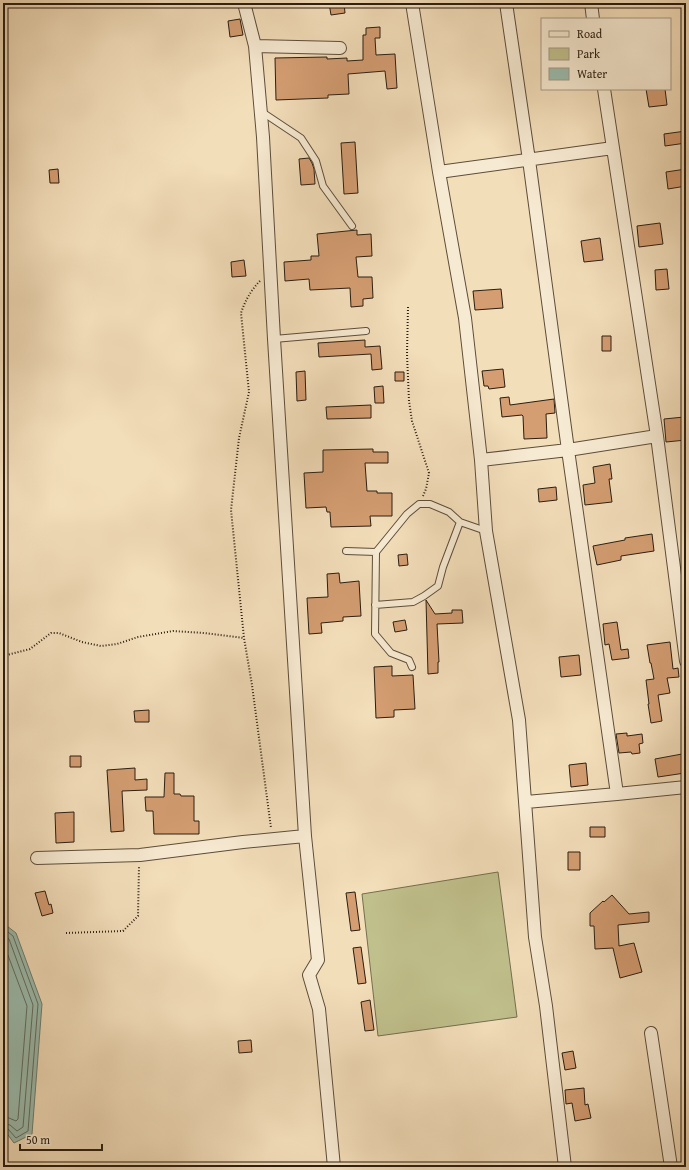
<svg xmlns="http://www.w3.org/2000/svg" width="689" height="1170" viewBox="0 0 689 1170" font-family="'Gentium Book Plus',serif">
	<rect width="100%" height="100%" fill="#f3deba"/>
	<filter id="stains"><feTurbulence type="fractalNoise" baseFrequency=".005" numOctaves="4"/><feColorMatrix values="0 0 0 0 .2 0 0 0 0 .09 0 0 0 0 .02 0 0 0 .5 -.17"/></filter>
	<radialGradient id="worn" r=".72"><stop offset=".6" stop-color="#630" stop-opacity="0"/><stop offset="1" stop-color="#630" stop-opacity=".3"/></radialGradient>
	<path fill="#c0c08c" stroke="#756e4e" d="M 498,872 L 517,1017 L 378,1036 L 362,894 Z"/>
	<path fill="#9bbcae" stroke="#6e7c6f" d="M 3,923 L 16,933 L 42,1004 L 32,1134 L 14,1143 L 5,1131 L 3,1136 Z"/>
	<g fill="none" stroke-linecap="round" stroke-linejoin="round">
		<path stroke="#626c5f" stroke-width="1" d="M 3,928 L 13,936 L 38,1004 L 28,1131 L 16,1138 L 8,1129 L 3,1128
			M 3,935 L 9,939 L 33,1005 L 23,1127 L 17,1131 L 10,1125 L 3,1123
			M 3,942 L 27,1006 L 18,1119 L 16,1121 L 9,1118 L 3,1117"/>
	</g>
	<path fill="#d49d72" stroke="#2a1d10" d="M 329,3 L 344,3 L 345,13 L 331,15 Z
		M 240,19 L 243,35 L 230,37 L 228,21 Z
		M 380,27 L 380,38 L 375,38 L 376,55 L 395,54 L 397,88 L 387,89 L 385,71 L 348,74 L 349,94 L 328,95 L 328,98 L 276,100 L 275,58 L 327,57 L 327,59 L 347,58 L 347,61 L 363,60 L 363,35 L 366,35 L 366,28 Z
		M 646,89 L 665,89 L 667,105 L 649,107 Z
		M 686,131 L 686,143 L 665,146 L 664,134 Z
		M 355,142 L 358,193 L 344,194 L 341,143 Z
		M 309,158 L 312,163 L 314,169 L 315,184 L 301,185 L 299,159 Z
		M 58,169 L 59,183 L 50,183 L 49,170 Z
		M 686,169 L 686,186 L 668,189 L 666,172 Z
		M 660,223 L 663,244 L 639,247 L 637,226 Z
		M 357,230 L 357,235 L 371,234 L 372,256 L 356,257 L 358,277 L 372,277 L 373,298 L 363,299 L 363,306 L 351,307 L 350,288 L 310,290 L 309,279 L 285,281 L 284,262 L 311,260 L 311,256 L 319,256 L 317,234 Z
		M 600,238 L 603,260 L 584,262 L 581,241 Z
		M 244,260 L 246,276 L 232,277 L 231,262 Z
		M 667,269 L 669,289 L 656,290 L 655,270 Z
		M 501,289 L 503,308 L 475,310 L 473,291 Z
		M 602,336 L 611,336 L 611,351 L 602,351 Z
		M 365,340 L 365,347 L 380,346 L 382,369 L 372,370 L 371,354 L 319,357 L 318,343 Z
		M 503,369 L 505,387 L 489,389 L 488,386 L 484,386 L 482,371 Z
		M 305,371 L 306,400 L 297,401 L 296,372 Z
		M 395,372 L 404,372 L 404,381 L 395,381 Z
		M 383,386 L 384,403 L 375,403 L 374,387 Z
		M 509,397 L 510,405 L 554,399 L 555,413 L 546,414 L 547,438 L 524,439 L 523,416 L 522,415 L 502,417 L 500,398 Z
		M 371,405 L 371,418 L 327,419 L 326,407 Z
		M 684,417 L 686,440 L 666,442 L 664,419 Z
		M 373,449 L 373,452 L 388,452 L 388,463 L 365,463 L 367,491 L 377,491 L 377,493 L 392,493 L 392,516 L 370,516 L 371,526 L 331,527 L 330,512 L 327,512 L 326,507 L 306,508 L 304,473 L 323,472 L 323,450 Z
		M 610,464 L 612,479 L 609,479 L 612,502 L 585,505 L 583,485 L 595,483 L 593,467 Z
		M 556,487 L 557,500 L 539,502 L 538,489 Z
		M 652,534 L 654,551 L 621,556 L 621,560 L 597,565 L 593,546 L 625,540 L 625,538 Z
		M 407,554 L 408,565 L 399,566 L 398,555 Z
		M 339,573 L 340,583 L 359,581 L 361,616 L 343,617 L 343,621 L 321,623 L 322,633 L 309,634 L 307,598 L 328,597 L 327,574 Z
		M 426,600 L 435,614 L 452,613 L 452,610 L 462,610 L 463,623 L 437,624 L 439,662 L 438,662 L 438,673 L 428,674 Z
		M 405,620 L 407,630 L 395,632 L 393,622 Z
		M 617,622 L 621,650 L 628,649 L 629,658 L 612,660 L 609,644 L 605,645 L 603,624 Z
		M 670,642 L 673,669 L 678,668 L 679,677 L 667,678 L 670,693 L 658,695 L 662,721 L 651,723 L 648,704 L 649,704 L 646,680 L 654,679 L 651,663 L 650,663 L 647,645 Z
		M 579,655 L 581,675 L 561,677 L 559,657 Z
		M 392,666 L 392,676 L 413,675 L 415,709 L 394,710 L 394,717 L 376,718 L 374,667 Z
		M 149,710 L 149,722 L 135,722 L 134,711 Z
		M 627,733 L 627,736 L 642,734 L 643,743 L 639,744 L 640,753 L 632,754 L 631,752 L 619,753 L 616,734 Z
		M 682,754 L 685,773 L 658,777 L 655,759 Z
		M 70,756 L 81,756 L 81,767 L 70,767 Z
		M 586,763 L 588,785 L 571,787 L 569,765 Z
		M 135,768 L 135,780 L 147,779 L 147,790 L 122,791 L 124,831 L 111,832 L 107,770 Z
		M 165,773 L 174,773 L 174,794 L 180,794 L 181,796 L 194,796 L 194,821 L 199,821 L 199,834 L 154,834 L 153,811 L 146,811 L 145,797 L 164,797 Z
		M 74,812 L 74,842 L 56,843 L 55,813 Z
		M 590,827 L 605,827 L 605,837 L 590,837 Z
		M 568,852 L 580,852 L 580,870 L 568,870 Z
		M 45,891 L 49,905 L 51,904 L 53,913 L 42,916 L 35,893 Z
		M 355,892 L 360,930 L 351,931 L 346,893 Z
		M 612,895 L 629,914 L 649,912 L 649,922 L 618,925 L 619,946 L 634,943 L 642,972 L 620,978 L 613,948 L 595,949 L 594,926 L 590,926 L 590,913 L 603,901 L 604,902 Z
		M 361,947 L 366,983 L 358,984 L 353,948 Z
		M 370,1000 L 374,1030 L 365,1031 L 361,1002 Z
		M 251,1040 L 252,1052 L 239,1053 L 238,1041 Z
		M 573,1051 L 576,1068 L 565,1070 L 562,1053 Z
		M 584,1088 L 585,1105 L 588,1104 L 591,1118 L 575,1121 L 572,1103 L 566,1104 L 565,1090 Z"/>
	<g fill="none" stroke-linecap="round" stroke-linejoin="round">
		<defs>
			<path id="lane" d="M 262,112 L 301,138 L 316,161 L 323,186 L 352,226
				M 274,339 L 366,331
				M 346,551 L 376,552 L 407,514 L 419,504 L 430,504 L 449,512 L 460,522 L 486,531
				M 376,552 L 375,634 L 391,653 L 409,660 L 412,667
				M 375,605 L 413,602 L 424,596 L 438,586 L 443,567 L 460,522"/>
			<path id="street" d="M 244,3 L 255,46 L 263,137 L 274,339 L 305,836 L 318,960 L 309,975 L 319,1009 L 334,1167
				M 412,3 L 439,172 L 465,318 L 481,460 L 486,531 L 519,720 L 535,937 L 546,1006 L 565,1167
				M 506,3 L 529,160 L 568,450 L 617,794
				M 591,3 L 593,19
				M 255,46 L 340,48
				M 604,89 L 657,436 L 686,661
				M 439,172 L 613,148
				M 481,460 L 568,450 L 657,436
				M 526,802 L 617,794 L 686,787
				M 37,858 L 140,855 L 243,842 L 305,836
				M 651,1033 L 671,1167"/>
		</defs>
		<use href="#lane" stroke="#5c4d3a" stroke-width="8"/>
		<use href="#street" stroke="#5c4d3a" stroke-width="14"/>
		<path stroke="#2a1d10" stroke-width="2" stroke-dasharray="1 2" stroke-linecap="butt" d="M 260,281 C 251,290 245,301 241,313 L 249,392 L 239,438 L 231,510 L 244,638 L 252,685 L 271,828
			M 408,307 L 407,354 L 409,401 L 412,421 L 429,473 L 426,489 L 423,496
			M 3,656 L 30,649 L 51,633 L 59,633 L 82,642 L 101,646 L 117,644 L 138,637 L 173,631 L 204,633 L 244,638
			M 66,933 L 123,931 L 138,916 L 139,866"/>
		<use href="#lane" stroke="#f7ead2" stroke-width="6"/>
		<use href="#street" stroke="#f7ead2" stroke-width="12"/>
	</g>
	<rect width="689" height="1170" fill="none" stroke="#f3deba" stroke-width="16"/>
	<rect x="4" y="4" width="681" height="1162" fill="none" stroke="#2a1d10" stroke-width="2"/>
	<rect x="8" y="8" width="673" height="1154" fill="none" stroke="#2a1d10"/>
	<rect x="541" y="18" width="130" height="72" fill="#f7ead2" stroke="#a59884"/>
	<rect x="549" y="31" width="20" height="6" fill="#f7ead2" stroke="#a59884"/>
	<text x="577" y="38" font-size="12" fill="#2a1d10">Road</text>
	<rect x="549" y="48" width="20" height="12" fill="#c0c08c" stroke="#a59884"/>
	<text x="577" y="58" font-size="12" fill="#2a1d10">Park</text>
	<rect x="549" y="68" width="20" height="12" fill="#9bbcae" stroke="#a59884"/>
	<text x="577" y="78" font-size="12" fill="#2a1d10">Water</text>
	<path d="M20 1144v6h82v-6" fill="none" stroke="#2a1d10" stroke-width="2"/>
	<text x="26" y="1144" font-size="12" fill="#2a1d10" stroke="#f7ead2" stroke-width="3" paint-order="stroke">50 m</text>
	<rect width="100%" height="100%" filter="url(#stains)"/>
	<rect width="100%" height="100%" fill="url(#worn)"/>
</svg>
